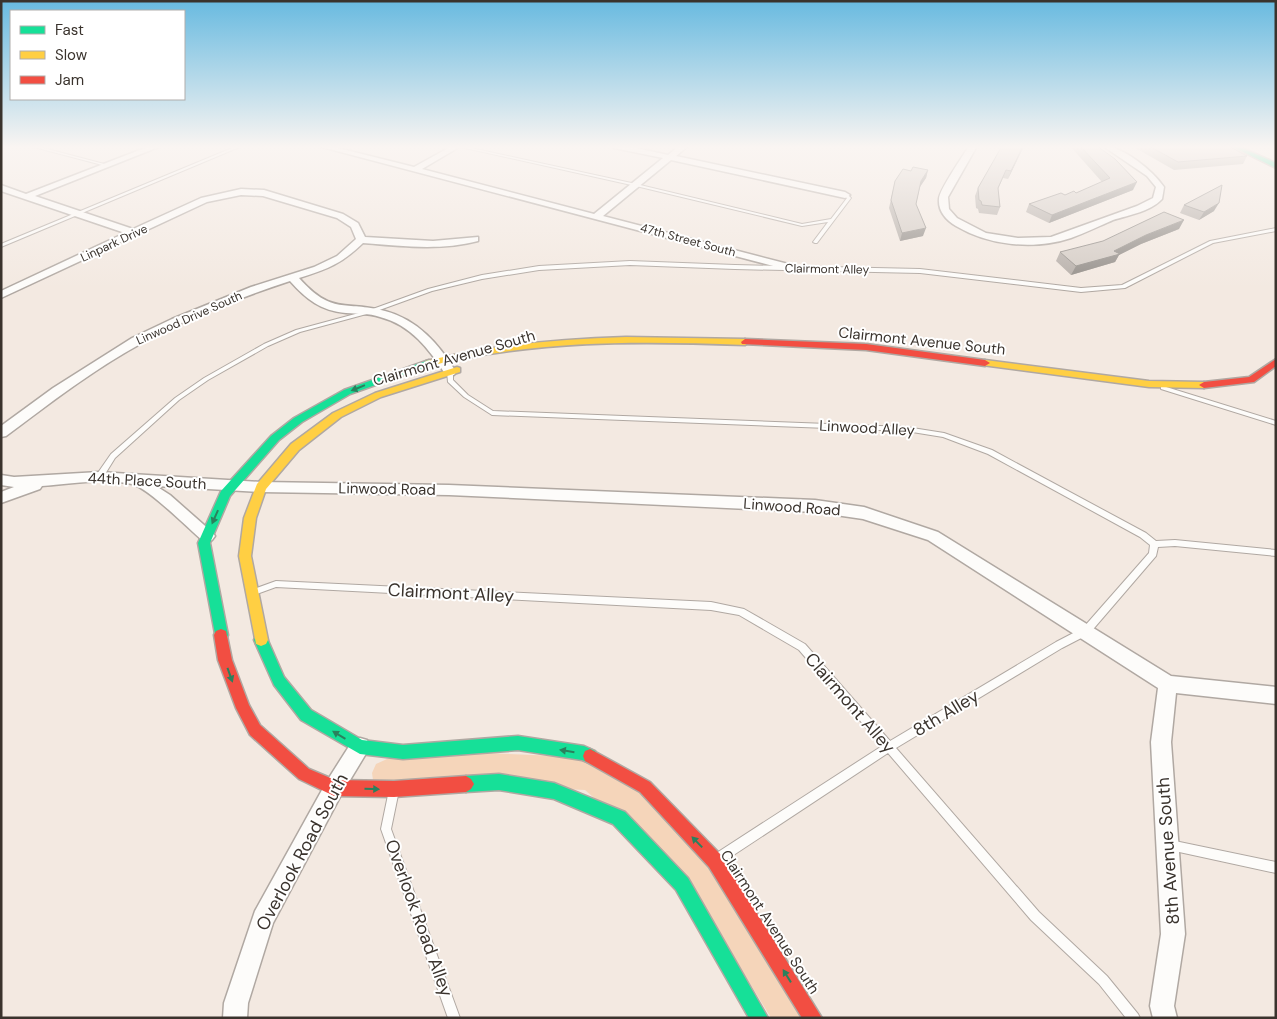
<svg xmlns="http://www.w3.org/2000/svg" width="1277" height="1019" viewBox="0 0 1277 1019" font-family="'DM Sans',sans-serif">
	<rect width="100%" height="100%" fill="#f3e9e1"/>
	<path fill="#f5d5ba" d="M 460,752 L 583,757 L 646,795 L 710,865 L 803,1018 L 771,1018 L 686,879 L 585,790 L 373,780 L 372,773 L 376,764 L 387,759 Z"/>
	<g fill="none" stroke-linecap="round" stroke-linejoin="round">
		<defs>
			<path id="lane" d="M 30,146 L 36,146 L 108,165 L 106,166 Z
				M 237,146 L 242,146 L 1,247 L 1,244 Z
				M 456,146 L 462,146 L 636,184 L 802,224 L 831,219 L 847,198 L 843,196 L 843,194 L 847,194 L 851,198 L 817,243 L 815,243 L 813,242 L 828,222 L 802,226 L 636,186 Z
				M 1276,228 L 1276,231 L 1213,243 L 1125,288 L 1081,292 L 920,273 L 735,269 L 630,265 L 539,270 L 482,279 L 432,291 L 374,312 L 300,332 L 268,346 L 208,380 L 179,400 L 115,458 L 102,479 L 99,480 L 95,477 L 111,454 L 175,398 L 204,378 L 264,344 L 296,330 L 370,310 L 428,289 L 482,275 L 539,266 L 630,261 L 735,265 L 920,269 L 1081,288 L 1122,285 L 1210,241 Z
				M 450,370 L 453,372 L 453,380 L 468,395 L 493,411 L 906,427 L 944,433 L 992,450 L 1146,533 L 1156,541 L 1175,540 L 1276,550 L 1276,556 L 1175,546 L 1158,547 L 1156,556 L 1089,634 L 1062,648 L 896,748 L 1039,912 L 1107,976 L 1138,1014 L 1140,1018 L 1126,1018 L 1099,984 L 1031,920 L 888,753 L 723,862 L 719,863 L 715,862 L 714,858 L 715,854 L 882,746 L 799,650 L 739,615 L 711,610 L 276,587 L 254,595 L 251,594 L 250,592 L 251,590 L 276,581 L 711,602 L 744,609 L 805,644 L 890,741 L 1056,642 L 1083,628 L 1149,553 L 1150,545 L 1140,537 L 988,454 L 943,437 L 906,431 L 492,415 L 464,397 L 448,382 L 447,372 Z
				M 1163,386 L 1276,421 L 1276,425 L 1161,389 L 1161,387 Z
				M 393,790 L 397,791 L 398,795 L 391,829 L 460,1018 L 448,1018 L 381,829 L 388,795 L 389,791 Z
				M 1170,840 L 1276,862 L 1276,873 L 1170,850 L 1166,849 L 1165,845 L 1166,841 Z"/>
			<path id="street" d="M 150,146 L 161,146 L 35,196 L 133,229 L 201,198 L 241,189 L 264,190 L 343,214 L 358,223 L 365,237 L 433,241 L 478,237 L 478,241 C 440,251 402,246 363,243 C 341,264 328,269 299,278 C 333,316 344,300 385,311 C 418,320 439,344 456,372 L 454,375 L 446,375 C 429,349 411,325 380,317 C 369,313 357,314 346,313 C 321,311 306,299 290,281 C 239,298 188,317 142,343 C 94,369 49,404 6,436 L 1,437 L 1,426 L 53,388 L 132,338 L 172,319 L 251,287 L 314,267 L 337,256 L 356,239 L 351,227 L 337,218 L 263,196 L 241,195 L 207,202 L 1,298 L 1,291 L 125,233 L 1,191 L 1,185 L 26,194 Z
				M 318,146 L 330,146 L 414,167 L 452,146 L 461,146 L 422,169 L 594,214 L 663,158 L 614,148 L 613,146 L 627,146 L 668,155 L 679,146 L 688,146 L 676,156 L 845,192 L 850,195 L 845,198 L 671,160 L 603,216 L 796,266 L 797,268 L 796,270 L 792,271 Z
				M 969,146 L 977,146 L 948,197 L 949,209 L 957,218 L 986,233 L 1018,238 L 1051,237 L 1137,206 L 1153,198 L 1156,187 L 1147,176 L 1103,146 C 1123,146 1153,171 1164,187 L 1162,199 C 1150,212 1129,215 1113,220 C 1099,226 1085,233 1071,238 C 1035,250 989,246 956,226 C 946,220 938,211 939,199 C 939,190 963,156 969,146 Z
				M 99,472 L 261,482 L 449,485 L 815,500 L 864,507 L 938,532 L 1171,676 L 1276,687 L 1276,704 L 1176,693 L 1171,742 L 1185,934 L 1174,1006 L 1177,1018 L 1153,1018 L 1150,1006 L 1161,934 L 1151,742 L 1158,688 L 928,540 L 863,519 L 815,512 L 449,495 L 261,492 L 156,486 L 170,495 L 212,532 L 215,536 L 212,540 L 207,542 L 202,540 C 187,527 148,488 132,484 C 109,478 66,484 42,486 L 40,489 L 1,503 L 1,492 L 14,487 L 1,485 L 1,475 L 14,477 Z
				M 360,738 L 367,740 L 370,747 L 341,795 L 273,923 L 248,1003 L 247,1018 L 223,1018 L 224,1003 L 255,911 L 327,781 L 353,740 Z"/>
			<path id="fast" d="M 1231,146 L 1238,146 L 1276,163 L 1276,168 Z
				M 429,360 L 434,363 L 432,365 L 350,394 L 302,422 L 279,440 L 230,496 L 210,543 L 228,635 L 226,639 L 221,641 L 216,639 L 198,543 L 221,491 L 271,436 L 294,418 L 344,390 Z
				M 261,634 L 266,636 L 284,677 L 311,710 L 362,740 L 403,745 L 518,736 L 584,746 L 595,751 L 597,756 L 595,761 L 590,763 L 582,760 L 518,750 L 403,759 L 360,754 L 301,720 L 274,685 L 254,640 L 256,636 Z
				M 499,774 L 554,783 L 625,812 L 688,878 L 768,1018 L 749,1018 L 676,890 L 613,824 L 554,799 L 499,790 L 466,792 L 461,789 L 458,784 L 461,779 L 466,776 Z"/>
			<path id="slow" d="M 626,337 L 745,339 L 749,342 L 745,345 C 635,341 537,340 429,366 L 424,363 L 426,361 C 492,345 558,339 626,337 Z
				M 985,360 L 1149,381 L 1204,382 L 1209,385 L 1204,388 L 1149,387 L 982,365 L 982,361 Z
				M 457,367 L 460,368 L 460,372 L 381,397 L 341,417 L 299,450 L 266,489 L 256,518 L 251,556 L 268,640 L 266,644 L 261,646 L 256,644 L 239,556 L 244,518 L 257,484 L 291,444 L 333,413 L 375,393 Z"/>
			<path id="jam" d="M 745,339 L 866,344 L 985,360 L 990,363 L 985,366 L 866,350 L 742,344 L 741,342 Z
				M 1276,359 L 1276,366 L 1254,382 L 1204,388 L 1199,385 L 1204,382 L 1249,377 Z
				M 221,629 L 226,631 L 232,660 L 249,705 L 260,725 L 309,769 L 335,780 L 394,781 L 466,776 L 471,779 L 474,784 L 471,789 L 466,792 L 394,797 L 334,796 L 299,779 L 250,735 L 236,708 L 218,660 L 214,635 L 216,631 Z
				M 590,749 L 650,782 L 721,855 L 822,1018 L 802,1018 L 709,867 L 640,792 L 585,761 L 583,756 L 585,751 Z"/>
		</defs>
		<use href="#lane" stroke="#b0a8a2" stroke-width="2"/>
		<use href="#street" stroke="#b0a8a2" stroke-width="3"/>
		<use href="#fast" stroke="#b0a8a2" stroke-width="3"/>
		<use href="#slow" stroke="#b0a8a2" stroke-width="3"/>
		<use href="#jam" stroke="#b0a8a2" stroke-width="3"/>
		<use href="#lane" fill="#fdfcfa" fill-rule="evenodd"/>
		<use href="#street" fill="#fdfcfa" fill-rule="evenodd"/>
		<use href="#fast" fill="#16e098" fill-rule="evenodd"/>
		<use href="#slow" fill="#ffcf43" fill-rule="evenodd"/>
		<use href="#jam" fill="#f24e42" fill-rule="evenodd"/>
	</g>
	<path fill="#b6afa9" d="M 1024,146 L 1008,179 L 1003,178 L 998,189 L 1000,207 L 997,215 L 979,213 L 978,209 L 976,208 L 975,196 L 978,188 Z
		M 1070,146 L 1097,146 L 1133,190 L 1049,223 L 1026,212 L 1029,204 L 1065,195 L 1076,193 L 1102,182 Z
		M 1132,146 L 1228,146 L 1247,156 L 1243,164 L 1174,170 Z
		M 928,170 L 926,178 L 920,187 L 916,204 L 923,236 L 900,241 L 889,208 L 895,181 L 911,171 Z
		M 1184,205 L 1214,211 L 1199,220 L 1180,213 Z
		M 1179,229 L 1141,244 L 1119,255 L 1115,262 L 1071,275 L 1056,261 L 1060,252 Z"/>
	<path fill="#948f8a" d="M 1023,146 L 1024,146 L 1008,179 L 1011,171 Z
		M 928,170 L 926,178 L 919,188 L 921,181 Z
		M 1137,182 L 1133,190 L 1049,223 L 1052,215 Z
		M 1219,203 L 1214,211 L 1199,220 L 1204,212 Z
		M 1184,220 L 1179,229 L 1141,244 L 1119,255 L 1115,262 L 1071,275 L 1076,266 L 1114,251 L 1146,235 Z
		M 926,228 L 923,236 L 900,241 L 902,233 Z"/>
	<path fill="#d4ccc5" stroke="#948f8a" d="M 1002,146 L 1023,146 L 1011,171 L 1006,170 L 998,188 L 1000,207 L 982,205 L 981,201 L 979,200 L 978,188 Z
		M 1080,146 L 1097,146 L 1115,159 L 1137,182 L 1052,215 L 1029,204 L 1061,193 L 1065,195 L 1074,191 L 1076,193 L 1110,178 Z
		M 1149,146 L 1228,146 L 1247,156 L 1178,162 Z
		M 913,167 L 928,170 L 921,181 L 916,204 L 926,228 L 902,233 L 891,200 L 895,181 L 903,169 L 911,171 Z
		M 1222,185 L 1219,203 L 1204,212 L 1184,205 Z
		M 1164,212 L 1184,220 L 1146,235 L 1114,251 L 1120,254 L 1076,266 L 1060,252 L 1103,241 Z"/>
	<defs><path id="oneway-solid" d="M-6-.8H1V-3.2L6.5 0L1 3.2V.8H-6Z" transform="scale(1.25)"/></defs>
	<g fill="#2a815d">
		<use href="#oneway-solid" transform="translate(358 388) rotate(158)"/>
		<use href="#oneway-solid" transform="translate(215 517) rotate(114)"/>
		<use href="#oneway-solid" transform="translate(230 675) rotate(70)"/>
		<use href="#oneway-solid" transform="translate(339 735) rotate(-149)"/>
		<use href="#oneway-solid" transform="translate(567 751) rotate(-171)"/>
		<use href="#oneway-solid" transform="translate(372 789) rotate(1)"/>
		<use href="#oneway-solid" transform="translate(697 842) rotate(-134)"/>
		<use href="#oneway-solid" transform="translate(787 976) rotate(-122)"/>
	</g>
	<linearGradient id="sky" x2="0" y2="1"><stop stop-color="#68bae0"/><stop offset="0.51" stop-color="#faf5f2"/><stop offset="1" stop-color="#faf5f2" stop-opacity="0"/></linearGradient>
	<rect width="1277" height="288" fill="url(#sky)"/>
	<g text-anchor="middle" stroke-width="4" stroke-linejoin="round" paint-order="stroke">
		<g font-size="12" fill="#3a332d" stroke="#fff">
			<text transform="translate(688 240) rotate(15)" y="4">47th Street South</text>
			<text transform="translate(114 243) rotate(-25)" y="4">Linpark Drive</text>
			<text transform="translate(827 269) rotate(1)" y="4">Clairmont Alley</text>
			<text transform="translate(189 318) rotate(-24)" y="4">Linwood Drive South</text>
		</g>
		<g font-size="15" fill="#3a332d" stroke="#fff">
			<text transform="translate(922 341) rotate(6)" y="5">Clairmont Avenue South</text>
			<text transform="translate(454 358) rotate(-16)" y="5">Clairmont Avenue South</text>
			<text transform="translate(867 428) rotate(3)" y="5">Linwood Alley</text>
			<text transform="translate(147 481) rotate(3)" y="5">44th Place South</text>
			<text transform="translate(387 489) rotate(1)" y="5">Linwood Road</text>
			<text transform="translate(792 507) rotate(4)" y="5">Linwood Road</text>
			<text transform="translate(770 922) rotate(57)" y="5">Clairmont Avenue South</text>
		</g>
		<g font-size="18" fill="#3a332d" stroke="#fff">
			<text transform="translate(451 593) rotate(3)" y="6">Clairmont Alley</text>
			<text transform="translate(850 703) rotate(49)" y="6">Clairmont Alley</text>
			<text transform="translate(946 713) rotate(-31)" y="6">8th Alley</text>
			<text transform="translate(1168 851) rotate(-94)" y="6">8th Avenue South</text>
			<text transform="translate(302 852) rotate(-62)" y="6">Overlook Road South</text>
			<text transform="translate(419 918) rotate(70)" y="6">Overlook Road Alley</text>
		</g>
	</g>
	<rect width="1277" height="1019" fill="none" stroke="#3a332d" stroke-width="5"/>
	<rect x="10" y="10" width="175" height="90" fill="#ffffff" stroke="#b0adab"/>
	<rect x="20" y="26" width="25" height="8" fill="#16e098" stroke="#b0adab"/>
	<text x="55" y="35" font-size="15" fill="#3a332d">Fast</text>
	<rect x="20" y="51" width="25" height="8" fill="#ffcf43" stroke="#b0adab"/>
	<text x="55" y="60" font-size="15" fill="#3a332d">Slow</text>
	<rect x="20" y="76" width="25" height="8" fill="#f24e42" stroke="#b0adab"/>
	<text x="55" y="85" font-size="15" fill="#3a332d">Jam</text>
</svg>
